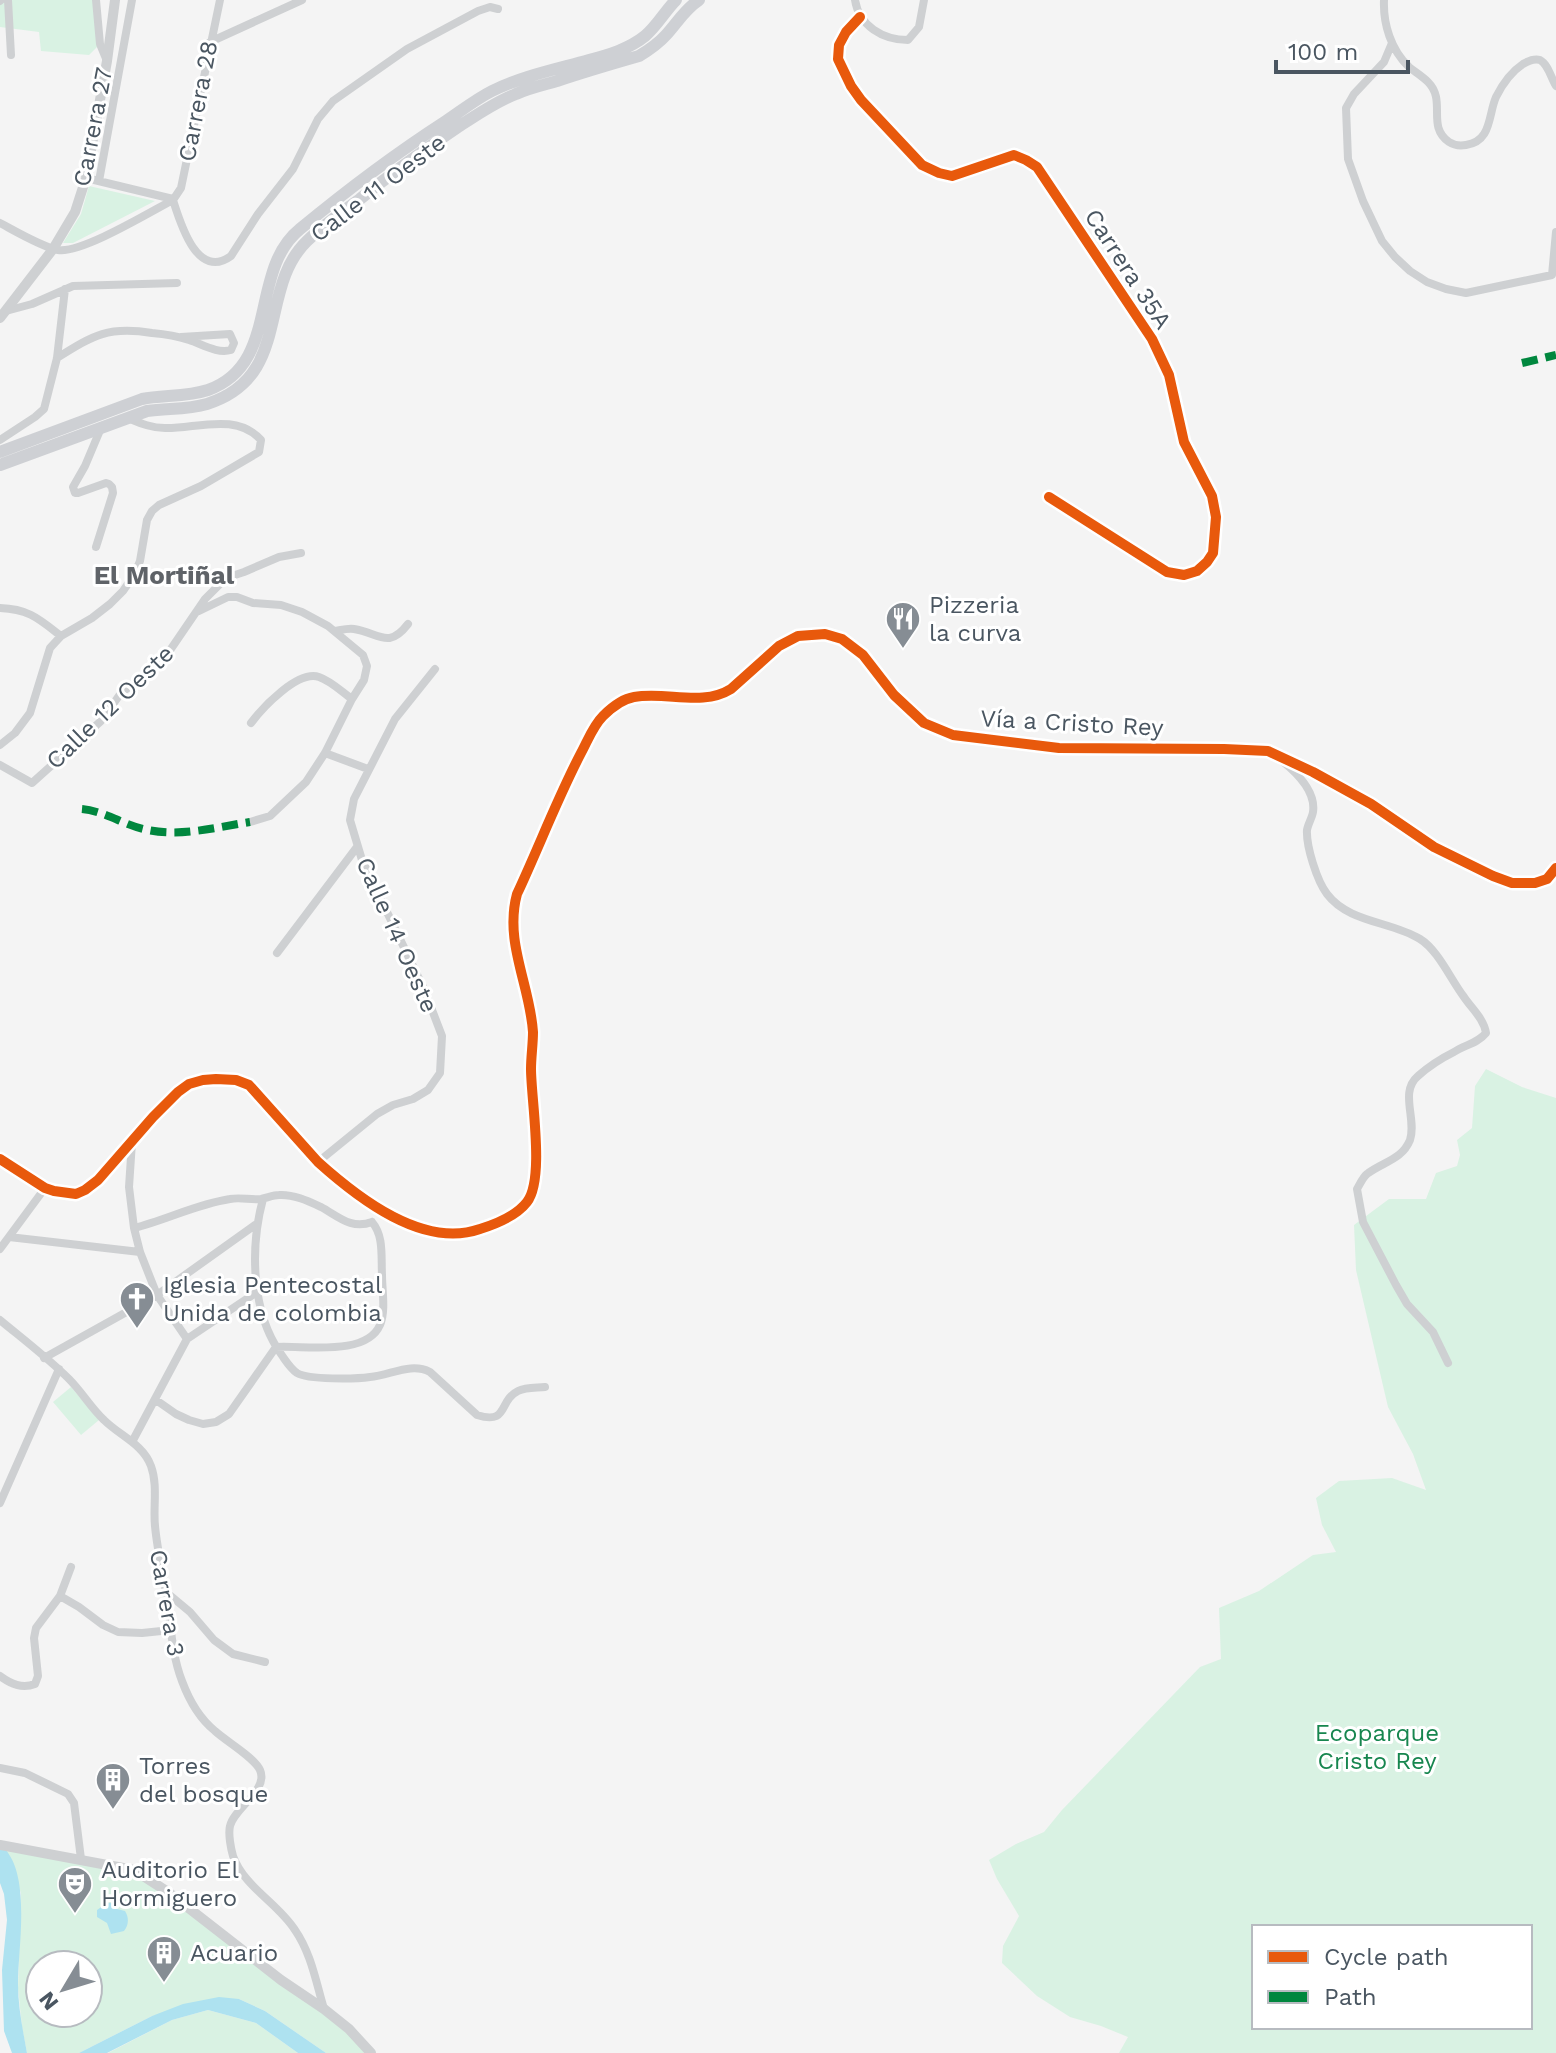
<svg xmlns="http://www.w3.org/2000/svg" width="1556" height="2053" viewBox="0 0 1556 2053" font-family="'Work Sans',sans-serif">
	<rect width="100%" height="100%" fill="#f4f4f4"/>
	<path fill="#d9f2e3" fill-rule="evenodd" d="M 0,0 L 96,0 L 100,44 L 89,55 L 41,51 L 39,32 L 0,27 Z
		M 89,186 L 155,201 L 73,243 L 63,243 L 81,214 Z
		M 1486,1069 L 1522,1087 L 1556,1098 L 1556,2053 L 1119,2053 L 1128,2037 L 1101,2026 L 1070,2017 L 1037,1996 L 1002,1963 L 1003,1946 L 1019,1916 L 997,1879 L 989,1860 L 1016,1844 L 1044,1832 L 1062,1810 L 1200,1667 L 1221,1659 L 1219,1608 L 1259,1591 L 1313,1555 L 1336,1552 L 1322,1525 L 1316,1498 L 1339,1481 L 1392,1478 L 1426,1490 L 1413,1454 L 1388,1407 L 1356,1270 L 1354,1225 L 1389,1199 L 1426,1199 L 1436,1173 L 1457,1166 L 1460,1155 L 1457,1140 L 1472,1128 L 1475,1086 ZM 1254,1927 L 1530,1927 L 1530,2027 L 1254,2027 Z
		M 71,1387 L 99,1420 L 81,1435 L 53,1402 Z
		M 5,1849 L 134,1870 L 240,1946 L 371,2053 L 326,2053 L 265,2011 L 239,1999 L 152,2016 L 79,2053 L 27,2053 L 22,2027 L 18,1988 L 21,1893 ZM 40,1965 L 88,1965 L 88,2013 L 40,2013 Z
		M 208,2010 L 256,2023 L 298,2053 L 108,2053 L 172,2020 Z"/>
	<path fill="#aee2f0" d="M 0,1849 L 5,1849 C 31,1878 18,1947 18,1984 C 18,2007 23,2031 27,2053 L 12,2053 L 4,2031 L 2,1970 L 7,1920 L 4,1894 L 0,1883 Z
		M 107,1903 L 113,1903 L 117,1909 L 125,1911 C 129,1917 129,1925 124,1931 L 111,1934 L 107,1923 L 97,1917 L 97,1910 Z
		M 219,1997 L 239,1999 L 265,2011 L 326,2053 L 298,2053 L 256,2023 L 208,2010 L 172,2020 L 107,2053 L 79,2053 L 152,2016 L 183,2004 Z"/>
	<g fill="none" stroke-linecap="round" stroke-linejoin="round">
		<path stroke="#ced0d2" stroke-width="8" d="M 8,0 L 11,55
			M 96,0 L 100,44 L 107,61
			M 855,0 C 859,26 883,40 908,40 L 919,27 L 924,0
			M 1384,0 C 1383,24 1391,50 1409,67 C 1415,72 1422,76 1428,82 C 1447,101 1426,126 1449,142 C 1455,146 1460,146 1466,145 C 1492,141 1488,115 1496,97 C 1502,85 1511,72 1523,64 C 1528,61 1534,58 1540,60 C 1548,64 1551,78 1556,86
			M 0,1 L 1,0
			M 860,17 L 846,32 L 839,45 L 838,59 L 851,86 L 861,100 L 922,165 L 939,173 L 952,176 L 1014,155 L 1026,160 L 1037,167 L 1152,339 L 1169,375 L 1184,442 L 1212,496 L 1216,517 L 1213,553 L 1207,562 L 1197,571 L 1184,575 L 1167,572 L 1049,497
			M 210,42 L 302,0
			M 1392,43 L 1384,62 L 1354,94 L 1346,108 L 1348,159 L 1363,201 L 1382,241 L 1395,257 L 1410,271 L 1427,282 L 1446,289 L 1466,293 L 1552,275 L 1556,232
			M 86,178 L 173,199
			M 99,181 L 132,0
			M 173,200 C 180,222 197,281 231,256 L 258,214 L 293,169 L 318,119 L 333,101 L 407,49 L 478,11 L 490,7 L 498,9
			M 0,223 C 15,231 42,247 58,250 C 81,254 150,212 173,200 L 181,188 L 220,0
			M 6,311 L 32,304 L 73,286 L 177,283
			M 57,358 C 94,335 108,326 152,333 C 164,334 177,336 189,340 C 202,344 217,354 231,350 L 234,343 L 230,334 L 181,337
			M 0,440 L 35,417 L 44,409 L 57,358 L 65,289
			M 96,547 L 113,493 L 112,487 L 109,484 L 106,483 L 78,493 L 75,493 L 73,487 L 85,466 L 101,428
			M 0,608 C 29,609 39,619 61,636
			M 199,611 L 228,597 L 237,597 L 253,603 L 281,605 L 302,612 L 328,626 L 363,655 L 367,666 L 364,680 L 352,699 L 325,753 L 306,782 L 270,816 L 250,822
			M 335,631 C 341,630 348,628 354,629 C 379,633 388,650 408,624
			M 251,723 C 263,707 298,670 319,677 C 331,681 342,692 352,699
			M 0,745 L 15,733 L 30,713 L 50,648 L 61,636 L 92,618 L 110,604 L 123,591 L 134,575 L 140,561 L 147,520 L 152,511 L 159,505 L 201,486 L 259,452 L 261,440 C 236,412 195,429 165,428 C 151,428 140,423 128,418
			M 325,753 L 368,769
			M 1282,761 C 1297,773 1316,792 1313,812 C 1312,818 1308,824 1307,830 C 1306,846 1317,881 1327,894 C 1349,923 1391,921 1420,939 C 1438,950 1451,980 1464,997 C 1472,1009 1484,1019 1486,1033 C 1478,1043 1465,1045 1454,1052 C 1442,1058 1428,1067 1418,1076 C 1399,1092 1417,1119 1410,1140 C 1402,1160 1382,1162 1367,1174 C 1363,1177 1360,1184 1357,1189 L 1363,1222 L 1396,1285 L 1407,1304 L 1433,1332 L 1448,1363
			M 0,765 L 32,783 L 101,721 L 121,693 L 162,662 L 205,599 L 226,578 L 244,572 L 279,557 L 301,553
			M 277,953 L 357,847
			M 132,1142 L 129,1187 L 134,1228 L 140,1252 L 157,1295 L 187,1339
			M 318,1162 L 377,1114 L 393,1105 L 413,1099 L 428,1090 L 440,1073 L 442,1036 L 424,989 L 362,860 L 350,820 L 354,799 L 395,719 L 435,669
			M 263,1199 C 250,1247 251,1312 281,1354 C 286,1361 290,1368 297,1373 C 308,1380 356,1379 370,1377 C 391,1375 411,1362 430,1372 L 477,1415 C 509,1425 498,1401 518,1391 C 526,1387 537,1388 545,1387
			M 134,1228 C 166,1220 197,1204 230,1199 C 240,1197 250,1200 261,1199 C 267,1198 273,1195 279,1195 C 293,1194 308,1201 321,1207 C 338,1216 351,1230 372,1222
			M 9,1237 L 140,1252
			M 0,1249 L 45,1188
			M 0,1320 C 23,1339 48,1358 69,1379 C 82,1392 91,1408 104,1420 C 120,1436 143,1444 151,1466 C 158,1485 153,1507 155,1526 C 157,1548 162,1570 166,1592 C 171,1622 171,1653 182,1681 C 189,1700 199,1718 215,1731 C 227,1742 254,1757 260,1770 C 269,1790 234,1808 230,1826 C 228,1834 231,1849 233,1856 C 244,1887 278,1903 295,1930 C 311,1953 316,1982 324,2009
			M 276,1347 C 304,1345 366,1357 380,1325 C 386,1311 382,1290 382,1275 C 381,1256 384,1236 372,1222
			M 44,1358 L 157,1295 L 255,1225
			M 156,1400 L 176,1414 L 189,1420 L 203,1424 L 216,1422 L 229,1414 L 276,1347
			M 132,1442 L 187,1339 L 257,1292
			M 0,1503 L 59,1369
			M 166,1592 L 190,1612 L 214,1640 L 233,1654 L 265,1662
			M 60,1596 L 79,1607 L 103,1625 L 118,1632 L 142,1633 L 171,1630
			M 0,1676 C 11,1684 22,1689 35,1684 L 38,1676 L 34,1638 L 36,1628 L 60,1596 L 71,1567
			M 0,1768 L 25,1773 L 68,1794 L 74,1803 L 81,1859"/>
		<path stroke="#ced0d2" stroke-width="10" d="M 0,318 L 53,249 L 75,212 L 86,178 L 107,61 L 115,0
			M 0,1159 L 45,1188 L 54,1191 L 76,1194 L 85,1190 L 98,1180 L 153,1117 L 178,1092 L 189,1084 L 203,1080 L 216,1079 L 236,1080 L 249,1085 L 318,1162 C 358,1198 423,1249 480,1229 C 496,1224 517,1215 527,1202 C 545,1179 531,1099 531,1069 C 531,1057 533,1044 533,1032 C 530,985 504,942 517,894 C 539,847 557,799 581,753 C 588,740 593,726 603,716 C 612,707 622,699 634,697 C 666,691 702,707 731,689 L 779,646 L 798,636 L 825,634 L 842,639 L 863,655 L 894,695 L 924,723 L 953,735 L 1059,748 L 1224,749 L 1268,751 L 1313,772 L 1371,804 L 1434,847 L 1493,876 L 1512,883 L 1535,883 L 1547,879 L 1556,868
			M 0,1845 L 134,1870 L 168,1892 L 281,1980 L 324,2009 L 349,2029 L 371,2053"/>
		<path stroke="#ced0d4" stroke-width="12" d="M 0,452 L 142,399 C 163,395 187,397 208,390 C 281,364 248,271 300,229 C 347,190 395,154 446,121 C 461,111 476,99 492,91 C 522,76 557,69 589,60 C 608,55 629,49 645,36 C 657,26 665,11 676,0
			M 0,465 L 147,411 C 167,408 187,410 207,404 C 293,377 257,289 307,241 C 323,225 342,212 360,199 C 392,173 424,150 458,127 C 477,115 495,102 516,94 C 529,88 543,85 557,81 C 584,72 611,64 639,56 C 649,50 658,44 666,35 C 678,22 684,10 699,0"/>
		<path stroke="#00873e" stroke-width="8" stroke-dasharray="16 8" stroke-linecap="butt" d="M 1522,363 L 1556,355
			M 82,809 C 105,811 125,826 148,830 C 182,837 217,827 250,822"/>
		<defs>
			<path id="cycleway" d="M 860,17 L 846,32 L 839,45 L 838,59 L 851,86 L 861,100 L 922,165 L 939,173 L 952,176 L 1014,155 L 1026,160 L 1037,167 L 1152,339 L 1169,375 L 1184,442 L 1212,496 L 1216,517 L 1213,553 L 1207,562 L 1197,571 L 1184,575 L 1167,572 L 1049,497
				M 0,1159 L 45,1188 L 54,1191 L 76,1194 L 85,1190 L 98,1180 L 153,1117 L 178,1092 L 189,1084 L 203,1080 L 216,1079 L 236,1080 L 249,1085 L 318,1162 C 358,1198 423,1249 480,1229 C 496,1224 517,1215 527,1202 C 545,1179 531,1099 531,1069 C 531,1057 533,1044 533,1032 C 530,985 504,942 517,894 C 539,847 557,799 581,753 C 588,740 593,726 603,716 C 612,707 622,699 634,697 C 666,691 702,707 731,689 L 779,646 L 798,636 L 825,634 L 842,639 L 863,655 L 894,695 L 924,723 L 953,735 L 1059,748 L 1224,749 L 1268,751 L 1313,772 L 1371,804 L 1434,847 L 1493,876 L 1512,883 L 1535,883 L 1547,879 L 1556,868"/>
		</defs>
		<use href="#cycleway" stroke="#fff" stroke-width="15"/>
		<use href="#cycleway" stroke="#e8590c" stroke-width="10"/>
	</g>
	<defs>
		<symbol id="restaurant-pin" viewBox="-11 -11 22 30"><path d="M0 17L-7.5 6A9.5 9.5 0 1 1 7.5 6Z" fill="#868d94" stroke="#fff"/><path d="M-5-6h1v4h1v-4h1v4h1v-4h1v5L-1.5 .5V6h-2V.5L-5-1ZM5-6V6H3V1.5H1.5Q1.5-4 5-6Z" fill="#fff"/></symbol>
		<symbol id="church-pin" viewBox="-11 -11 22 30"><path d="M0 17L-7.5 6A9.5 9.5 0 1 1 7.5 6Z" fill="#868d94" stroke="#fff"/><path d="M-1.2-6h2.4v3.5h3.3v2.4h-3.3V6h-2.4V-.1h-3.3v-2.4h3.3Z" fill="#fff"/></symbol>
		<symbol id="building-pin" viewBox="-11 -11 22 30"><path d="M0 17L-7.5 6A9.5 9.5 0 1 1 7.5 6Z" fill="#868d94" stroke="#fff"/><path d="M-4-6H4V6H1V3H-1V6H-4ZM-2.5-4.3h1.7v1.8h-1.7ZM.8-4.3h1.7v1.8H.8ZM-2.5-1h1.7V.8h-1.7ZM.8-1h1.7V.8H.8Z" fill="#fff"/></symbol>
		<symbol id="theatre-pin" viewBox="-11 -11 22 30"><path d="M0 17L-7.5 6A9.5 9.5 0 1 1 7.5 6Z" fill="#868d94" stroke="#fff"/><path d="M-5-5.5Q0-4 5-5.5V0Q5 5 0 6Q-5 5-5 0ZM-3.3-2.5H-1v1.5H-3.3ZM1-2.5H3.3v1.5H1ZM-2.8 1Q0 5.5 2.8 1Z" fill="#fff"/></symbol>
	</defs>
	<g fill-rule="evenodd">
		<use href="#restaurant-pin" x="883" y="599" width="40" height="54"/>
		<use href="#church-pin" x="117" y="1279" width="40" height="54"/>
		<use href="#building-pin" x="93" y="1760" width="40" height="54"/>
		<use href="#theatre-pin" x="55" y="1864" width="40" height="54"/>
		<use href="#building-pin" x="144" y="1933" width="40" height="54"/>
	</g>
	<g text-anchor="middle" stroke-width="6" stroke-linejoin="round" paint-order="stroke">
		<g font-size="24" fill="#4a5661" stroke="#fff">
			<text transform="translate(198 101) rotate(-79)" y="8">Carrera 28</text>
			<text transform="translate(93 127) rotate(-79)" y="8">Carrera 27</text>
			<text transform="translate(378 188) rotate(-37)" y="8">Calle 11 Oeste</text>
			<text transform="translate(1128 269) rotate(57)" y="8">Carrera 35A</text>
			<text transform="translate(110 707) rotate(-44)" y="8">Calle 12 Oeste</text>
			<text transform="translate(1072 723) rotate(3)" y="8">Vía a Cristo Rey</text>
			<text transform="translate(397 935) rotate(66)" y="8">Calle 14 Oeste</text>
			<text transform="translate(167 1603) rotate(80)" y="8">Carrera 3</text>
		</g>
		<g font-size="24" fill="#4a5661" stroke="#fff" text-anchor="start">
			<text x="929" y="613">Pizzeria<tspan x="929" dy="28">la curva</tspan></text>
			<text x="163" y="1293">Iglesia Pentecostal<tspan x="163" dy="28">Unida de colombia</tspan></text>
			<text x="139" y="1774">Torres<tspan x="139" dy="28">del bosque</tspan></text>
			<text x="101" y="1878">Auditorio El<tspan x="101" dy="28">Hormiguero</tspan></text>
			<text x="190" y="1961">Acuario</text>
		</g>
		<g font-size="24" fill="#17864f" stroke="#fff">
			<text x="1377" y="1741">Ecoparque<tspan x="1377" dy="28">Cristo Rey</tspan></text>
		</g>
		<g font-size="26" font-weight="bold" fill="#5f6368" stroke="#fff">
			<text x="164" y="584">El Mortiñal</text>
		</g>
	</g>
	<rect x="1252" y="1925" width="280" height="104" fill="#ffffff" stroke="#b7bbc0" stroke-width="2"/>
	<rect x="1268" y="1951" width="40" height="12" fill="#e8590c" stroke="#b7bbc0" stroke-width="2"/>
	<text x="1324" y="1965" font-size="24" fill="#4a5661">Cycle path</text>
	<rect x="1268" y="1991" width="40" height="12" fill="#00873e" stroke="#b7bbc0" stroke-width="2"/>
	<text x="1324" y="2005" font-size="24" fill="#4a5661">Path</text>
	<g transform="translate(64 1989) rotate(232)"><circle r="38" fill="#ffffff" stroke="#b7bbc0" stroke-width="2"/>
	<path d="M0-6L14 30L0 20L-14 30Z" fill="#868d94"/>
	<text y="-12" font-size="22" font-weight="bold" text-anchor="middle" fill="#4a5661">N</text>
	</g>
	<path d="M1276 60v12h132v-12" fill="none" stroke="#4a5661" stroke-width="4"/>
	<text x="1288" y="60" font-size="24" fill="#4a5661" stroke="#ffffff" stroke-width="6" paint-order="stroke">100 m</text>
</svg>
